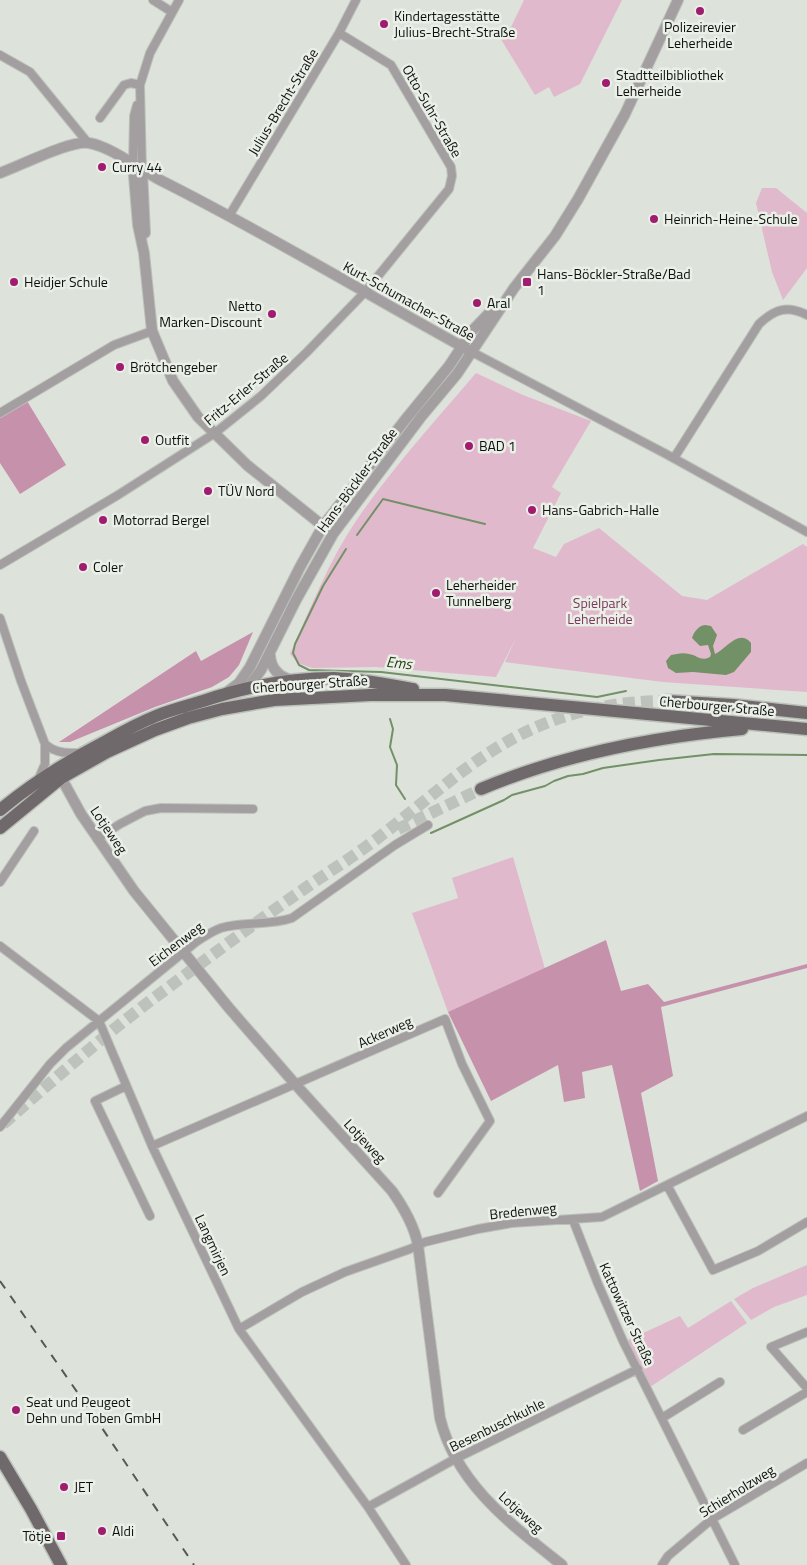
<svg xmlns="http://www.w3.org/2000/svg" width="807" height="1565" viewBox="0 0 807 1565" font-family="'Titillium Web',sans-serif">
	<rect width="100%" height="100%" fill="#dde2db"/>
	<path fill="#e1b9cc" d="M 524,0 L 622,0 L 580,84 L 554,97 L 549,87 L 535,95 L 499,36 L 511,27 Z
		M 762,188 L 776,188 L 807,213 L 807,268 L 783,300 L 772,272 L 756,203 Z
		M 476,373 L 523,395 L 591,421 L 552,487 L 561,493 L 533,548 L 556,557 L 564,544 L 599,528 L 682,596 L 707,600 L 803,544 L 807,547 L 807,692 L 663,682 L 505,662 L 516,638 L 496,677 L 376,667 L 312,668 L 298,663 L 290,654 C 311,607 329,560 358,518 C 393,467 436,420 476,373 Z
		M 513,857 L 545,969 L 448,1012 L 412,913 L 458,898 L 452,878 Z
		M 807,1265 L 807,1295 L 774,1307 L 751,1320 L 734,1299 L 753,1288 Z
		M 731,1301 L 747,1323 L 650,1387 L 626,1341 L 680,1316 L 688,1328 Z"/>
	<path fill="#c691ab" d="M 27,401 L 66,465 L 20,494 L 0,463 L 0,418 Z
		M 253,632 L 239,665 L 229,677 L 212,687 L 155,707 L 70,742 L 59,742 L 196,651 L 201,661 Z
		M 606,940 L 621,991 L 648,984 L 664,1002 L 807,964 L 807,968 L 661,1007 L 673,1076 L 641,1093 L 658,1181 L 640,1191 L 612,1065 L 582,1072 L 585,1098 L 564,1102 L 558,1065 L 491,1101 L 448,1012 Z"/>
	<path fill="#739166" d="M 705,625 L 711,626 L 717,635 L 713,646 L 715,654 C 726,649 739,628 751,643 L 751,652 L 734,672 L 726,675 L 693,672 L 676,673 L 668,668 L 666,661 L 671,655 C 676,654 683,652 689,654 C 697,655 701,662 710,657 L 711,654 L 708,645 L 700,646 L 692,638 C 694,632 698,626 705,625 Z"/>
	<g fill="none" stroke-linecap="round" stroke-linejoin="round">
		<path stroke="#739166" stroke-width="2" d="M 357,535 L 383,499 L 485,524
			M 346,549 L 323,586 L 295,644 L 293,653 L 299,665 L 309,670 L 381,672 L 597,697 L 626,691
			M 390,719 L 393,729 L 390,747 L 397,765 L 396,785 L 405,799
			M 431,833 L 504,800 L 512,795 L 545,786 L 554,781 L 568,776 L 583,774 L 603,768 L 659,760 L 714,754 L 807,755"/>
		<path stroke="#bec2bc" stroke-width="12" stroke-dasharray="12 6" stroke-linecap="butt" d="M 398,829 L 481,789
			M 3,1124 C 52,1081 102,1037 154,998 C 204,961 253,924 304,889 C 325,874 347,861 367,846 C 421,807 469,758 530,730 C 573,710 619,701 667,701"/>
		<defs>
			<path id="minor" d="M 153,0 L 172,12
				M 0,55 L 30,72 L 88,143
				M 100,118 L 124,85 L 131,83 L 140,85
				M 133,164 L 134,116 L 137,105
				M 142,170 L 140,85 L 150,53 L 179,0
				M 229,216 L 339,33 L 356,0
				M 472,352 L 666,454 L 807,532
				M 0,413 L 114,345 L 152,331
				M 674,458 L 759,324 C 775,309 787,305 807,315
				M 0,565 L 118,495 L 215,433 L 261,396 L 307,352 L 365,292 L 449,189 L 452,176 L 451,167 L 391,65 L 339,33
				M 0,618 L 21,681 L 45,744 L 45,764 L 38,780
				M 45,744 C 57,754 67,753 82,753
				M 97,839 L 120,824 L 145,811 L 161,808 L 253,809
				M 0,882 L 34,831
				M 0,946 L 99,1021 L 152,1146 L 239,1329 L 368,1507 L 406,1565
				M 126,1086 L 95,1101 L 150,1216
				M 0,1127 L 50,1064 L 66,1048 L 196,942 C 204,937 212,931 221,928 C 244,921 269,926 292,918 L 395,845 L 428,825
				M 152,1146 L 445,1019 L 462,1064 L 490,1121 L 438,1193
				M 667,1185 L 713,1270 L 758,1251 L 807,1222
				M 573,1220 L 598,1284 L 623,1341 L 735,1565
				M 239,1329 L 302,1292 L 345,1272 L 410,1249 L 425,1242 L 478,1229 L 512,1223 L 602,1217 L 807,1116
				M 807,1332 L 771,1347 L 807,1388
				M 662,1418 L 720,1382
				M 743,1430 L 807,1392
				M 368,1507 L 455,1459 L 638,1369
				M 662,1565 L 668,1556 L 712,1519 L 807,1463"/>
			<path id="tertiary" d="M 133,164 L 138,225 L 144,253 L 152,331 L 173,381 L 198,417 L 247,465 L 328,530
				M 142,170 L 145,233
				M 0,173 C 20,166 70,140 89,143 C 112,147 139,169 160,180 C 266,233 368,295 472,352
				M 270,655 C 271,669 279,677 292,680
				M 247,689 L 261,670 L 296,600 L 333,534 L 421,417 L 457,374 L 514,288 L 555,236 L 578,199 L 625,114 L 678,0
				M 227,692 L 239,683 L 250,667 L 300,567 L 323,526 L 405,420 L 449,366 L 472,331 L 496,306
				M 58,772 L 81,814 L 134,891 L 229,1008 L 296,1085 L 392,1191 C 404,1208 414,1225 418,1245 L 440,1418 C 456,1484 512,1525 562,1565"/>
			<path id="primary" d="M 667,701 L 733,705 L 807,713
				M 481,789 C 564,754 653,737 742,729
				M 0,810 C 34,782 69,760 108,740 C 124,731 139,723 156,716 C 171,710 187,706 203,701 C 245,687 289,678 334,678 C 360,679 386,684 413,689
				M 0,828 L 61,778 L 107,752 L 155,730 L 188,718 L 222,709 L 274,700 L 370,695 L 445,695 L 807,729
				M 0,1457 L 31,1509 L 61,1565"/>
		</defs>
		<use href="#minor" stroke="#bcc0ba" stroke-width="10"/>
		<use href="#tertiary" stroke="#bcc0ba" stroke-width="12"/>
		<use href="#primary" stroke="#bcc0ba" stroke-width="15"/>
		<use href="#minor" stroke="#a39fa1" stroke-width="8"/>
		<use href="#tertiary" stroke="#a39fa1" stroke-width="10"/>
		<use href="#primary" stroke="#70696c" stroke-width="12"/>
		<path stroke="#565855" stroke-width="2" stroke-dasharray="9 9" stroke-linecap="butt" d="M 0,1281 L 98,1422 L 194,1565"/>
	</g>
	<g fill="#9f1c6e" stroke="#eaf0e8" stroke-width="2">
		<circle cx="700" cy="11" r="5"/>
		<circle cx="384" cy="24" r="5"/>
		<circle cx="606" cy="83" r="5"/>
		<circle cx="102" cy="167" r="5"/>
		<circle cx="654" cy="219" r="5"/>
		<circle cx="14" cy="282" r="5"/>
		<rect x="522" y="277" width="10" height="10" rx="2.5"/>
		<circle cx="477" cy="303" r="5"/>
		<circle cx="272" cy="314" r="5"/>
		<circle cx="120" cy="367" r="5"/>
		<circle cx="145" cy="440" r="5"/>
		<circle cx="469" cy="446" r="5"/>
		<circle cx="208" cy="491" r="5"/>
		<circle cx="532" cy="510" r="5"/>
		<circle cx="103" cy="520" r="5"/>
		<circle cx="83" cy="567" r="5"/>
		<circle cx="436" cy="593" r="5"/>
		<circle cx="16" cy="1410" r="5"/>
		<circle cx="64" cy="1487" r="5"/>
		<circle cx="102" cy="1531" r="5"/>
		<rect x="56" y="1531" width="10" height="10" rx="2.5"/>
	</g>
	<g text-anchor="middle" stroke-width="5" stroke-linejoin="round" paint-order="stroke">
		<g font-size="14" fill="#0f100e" stroke="#eaf0e8" text-anchor="start">
			<text x="394" y="21">Kindertagesstätte<tspan x="394" dy="16">Julius-Brecht-Straße</tspan></text>
			<text x="700" y="32" text-anchor="middle">Polizeirevier<tspan x="700" dy="16">Leherheide</tspan></text>
			<text x="616" y="80">Stadtteilbibliothek<tspan x="616" dy="16">Leherheide</tspan></text>
			<text x="112" y="172">Curry 44</text>
			<text x="664" y="224">Heinrich-Heine-Schule</text>
			<text x="537" y="279">Hans-Böckler-Straße/Bad<tspan x="537" dy="16">1</tspan></text>
			<text x="24" y="287">Heidjer Schule</text>
			<text x="487" y="308">Aral</text>
			<text x="262" y="311" text-anchor="end">Netto<tspan x="262" dy="16">Marken-Discount</tspan></text>
			<text x="130" y="372">Brötchengeber</text>
			<text x="155" y="445">Outfit</text>
			<text x="479" y="451">BAD 1</text>
			<text x="218" y="496">TÜV Nord</text>
			<text x="542" y="515">Hans-Gabrich-Halle</text>
			<text x="113" y="525">Motorrad Bergel</text>
			<text x="93" y="572">Coler</text>
			<text x="446" y="590">Leherheider<tspan x="446" dy="16">Tunnelberg</tspan></text>
			<text x="26" y="1407">Seat und Peugeot<tspan x="26" dy="16">Dehn und Toben GmbH</tspan></text>
			<text x="74" y="1492">JET</text>
			<text x="112" y="1536">Aldi</text>
			<text x="51" y="1541" text-anchor="end">Tötje</text>
		</g>
		<g font-size="14" fill="#0f100e" stroke="#eaf0e8">
			<text transform="translate(283 102) rotate(-59)" y="5">Julius-Brecht-Straße</text>
			<text transform="translate(432 111) rotate(60)" y="5">Otto-Suhr-Straße</text>
			<text transform="translate(409 301) rotate(29)" y="5">Kurt-Schumacher-Straße</text>
			<text transform="translate(246 389) rotate(-40)" y="5">Fritz-Erler-Straße</text>
			<text transform="translate(357 480) rotate(-54)" y="5">Hans-Böckler-Straße</text>
			<text transform="translate(310 684) rotate(-4)" y="5">Cherbourger Straße</text>
			<text transform="translate(717 706) rotate(5)" y="5">Cherbourger Straße</text>
			<text transform="translate(109 830) rotate(56)" y="5">Lotjeweg</text>
			<text transform="translate(176 944) rotate(-37)" y="5">Eichenweg</text>
			<text transform="translate(385 1032) rotate(-24)" y="5">Ackerweg</text>
			<text transform="translate(365 1141) rotate(47)" y="5">Lotjeweg</text>
			<text transform="translate(523 1211) rotate(-6)" y="5">Bredenweg</text>
			<text transform="translate(213 1245) rotate(65)" y="5">Langmirjen</text>
			<text transform="translate(627 1314) rotate(65)" y="5">Kattowitzer Straße</text>
			<text transform="translate(497 1425) rotate(-26)" y="5">Besenbuschkuhle</text>
			<text transform="translate(737 1491) rotate(-32)" y="5">Schierholzweg</text>
			<text transform="translate(521 1512) rotate(42)" y="5">Lotjeweg</text>
		</g>
		<g font-size="14" fill="#7c3a5d" stroke="#eaf0e8">
			<text x="600" y="608">Spielpark<tspan x="600" dy="16">Leherheide</tspan></text>
		</g>
		<g font-size="15" font-style="italic" fill="#1a3707" stroke="#eaf0e8">
			<text transform="translate(399 663) rotate(6)" y="5">Ems</text>
		</g>
	</g>
</svg>
